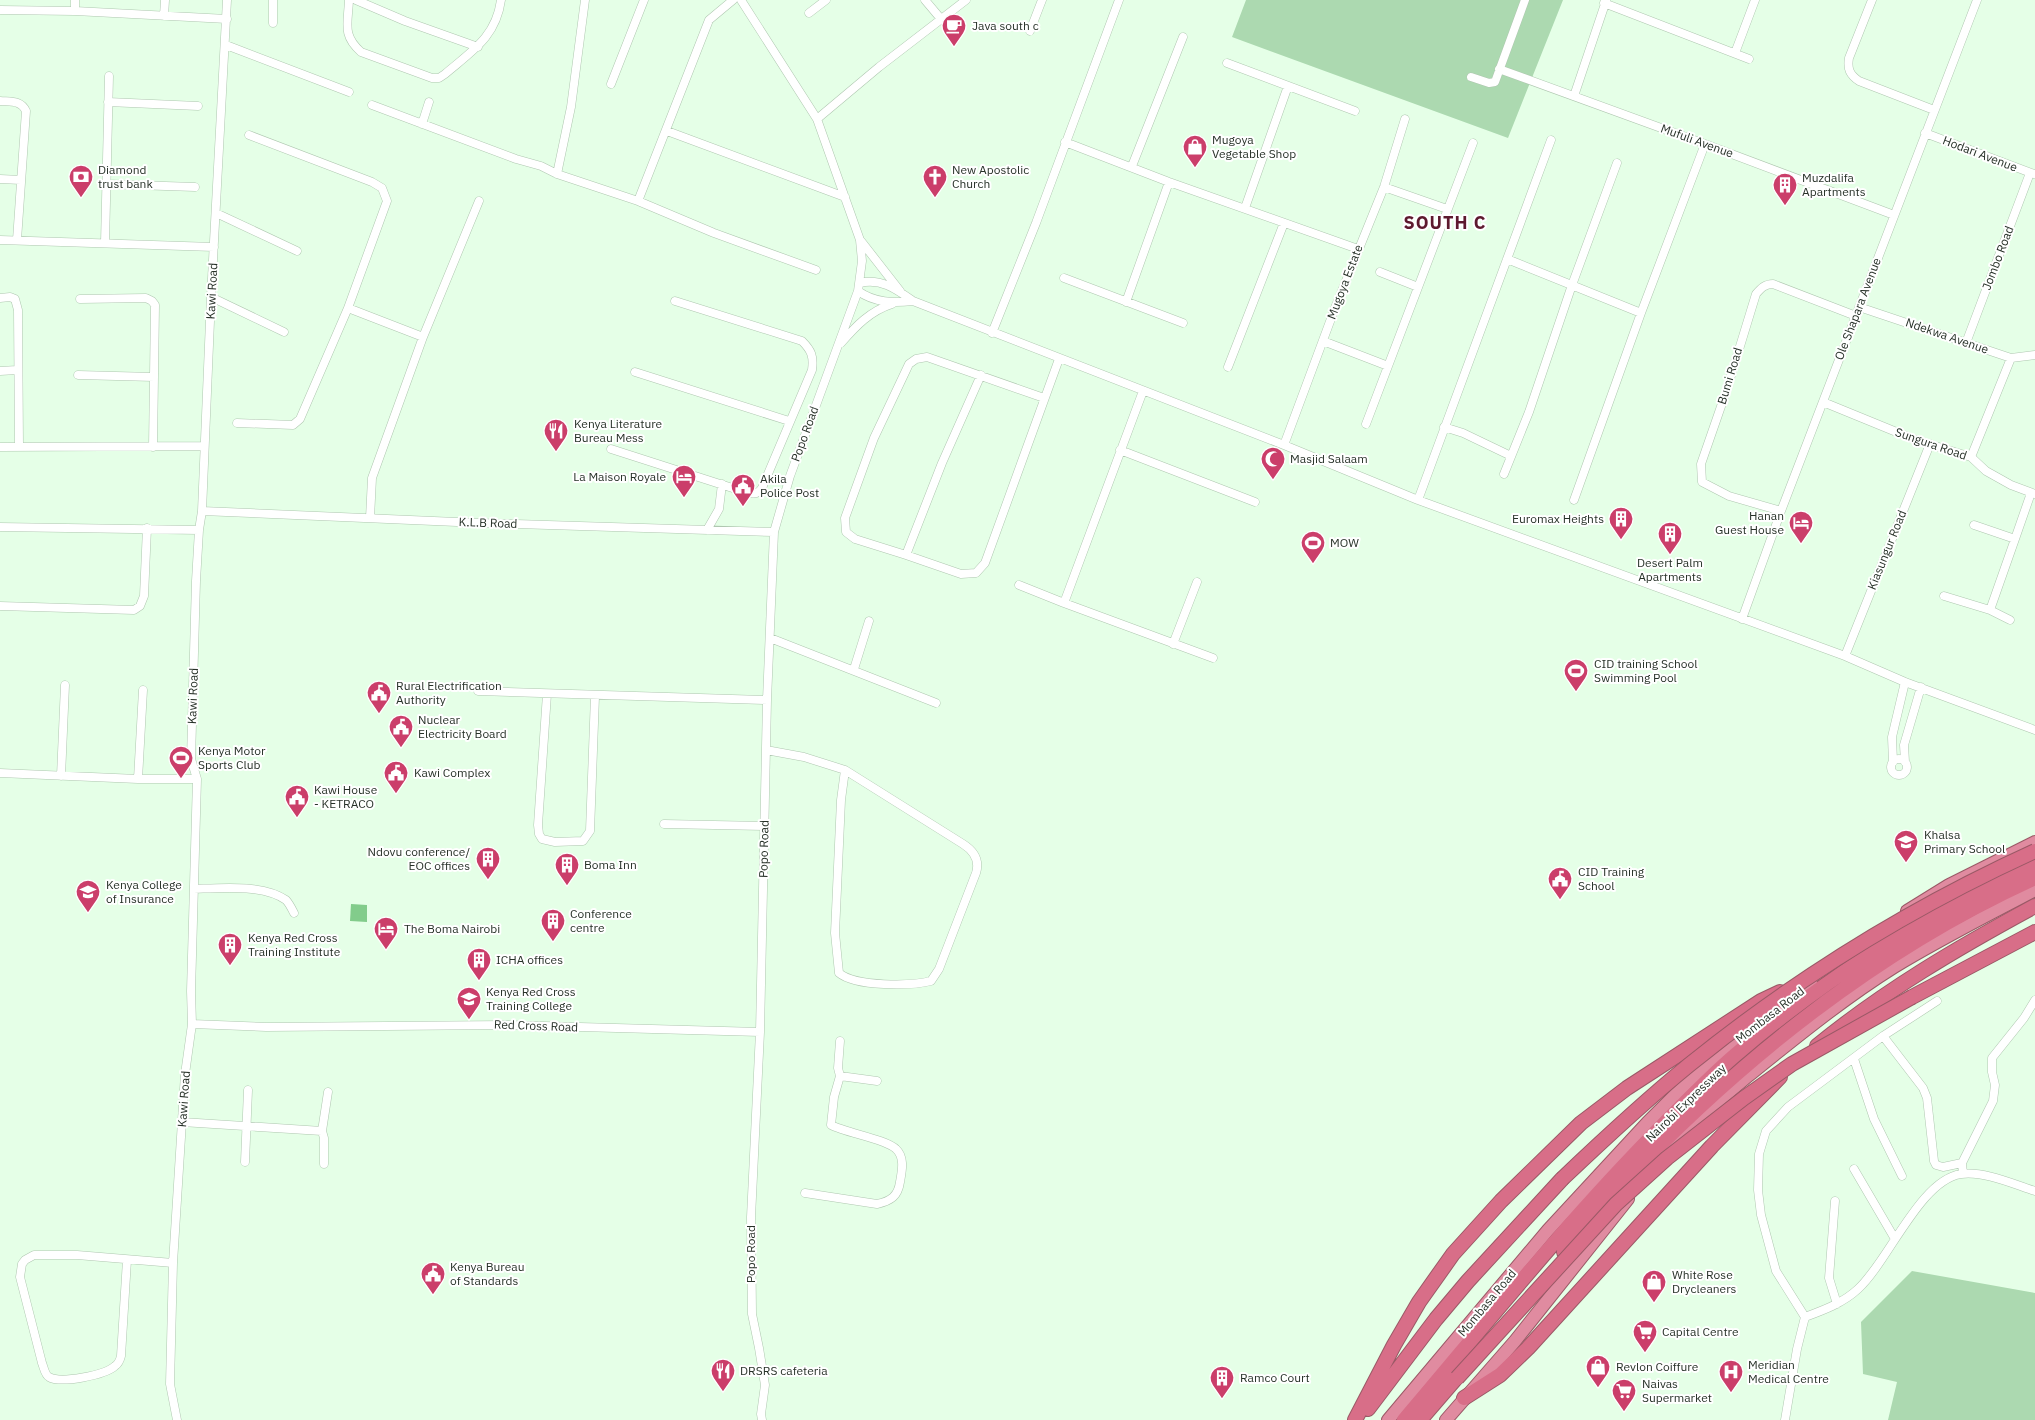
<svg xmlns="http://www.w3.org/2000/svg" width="2035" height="1420" viewBox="0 0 2035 1420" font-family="'IBM Plex Sans',sans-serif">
	<rect width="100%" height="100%" fill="#e5ffe7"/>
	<path fill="#acd9b0" d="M 1246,0 L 1563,0 L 1508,138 L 1232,37 Z
		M 1912,1271 L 2035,1293 L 2035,1420 L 1888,1420 L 1897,1382 L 1863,1374 L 1861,1322 Z"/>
	<path fill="#82cc8b" d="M 351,904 L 367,905 L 367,922 L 350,921 Z"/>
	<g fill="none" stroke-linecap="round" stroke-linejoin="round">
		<defs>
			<path id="minor" d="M 349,0 C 348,24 342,35 361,52 L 432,78 L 439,78 L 445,74 C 472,51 496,37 501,0
				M 356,0 L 405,21 L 478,47
				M 741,0 L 817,119 L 860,240 L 862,261 L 858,291 L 790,476 L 774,532 L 767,700 L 760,1032 L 751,1217 L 752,1314 L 759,1348 L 765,1385 L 761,1414 L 762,1420
				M 925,0 L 941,19
				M 1872,0 L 1849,58 C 1847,69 1850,75 1859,81 L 1934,110
				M 1604,3 L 1749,59
				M 0,10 L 75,11 L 227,19
				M 75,11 L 75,0
				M 809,13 L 826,0
				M 164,16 L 165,0
				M 273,23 L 273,0
				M 1030,31 L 1042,0
				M 226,45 L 349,92
				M 1735,53 L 1755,0
				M 1227,63 L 1355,111
				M 1499,69 L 1705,144 L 1894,215
				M 1471,77 L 1489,83 L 1495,82 L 1525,0
				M 611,84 L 644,0
				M 1574,96 L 1606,1
				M 0,101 C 11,102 21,100 26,111 L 17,240
				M 108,102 L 198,106
				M 372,105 L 516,159 L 541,166 L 557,174 L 638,201 L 714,233 L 816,270
				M 817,119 L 879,67 L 966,0
				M 422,124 L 429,102
				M 667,131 L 845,197
				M 1925,133 L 2034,174
				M 1065,142 L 1169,182 L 1358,249
				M 1132,166 L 1183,37
				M 557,174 L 571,107 L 585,0
				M 0,179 L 21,180
				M 106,184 L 195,187
				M 1384,187 L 1447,209
				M 638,201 L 709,20 L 733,0
				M 1245,208 L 1288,86
				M 216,213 L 297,251
				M 0,240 L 214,247
				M 861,241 L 900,291
				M 105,243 L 109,76
				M 1507,259 L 1641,313
				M 1380,272 L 1418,287
				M 1064,278 L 1183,323
				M 860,283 C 881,278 896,289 913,301
				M 858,291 C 875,303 893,303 913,301 L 1284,445 L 1418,500 L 1845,656 L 1905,682 L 2035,730
				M 211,297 L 284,332
				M 0,298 L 10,297 L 15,299 L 18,310 L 19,447
				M 80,299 L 146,298 L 152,301 L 155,305 L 153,447
				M 1126,302 L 1169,182
				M 1859,307 L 2011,358 L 2035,355
				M 348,308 L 423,337
				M 992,333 L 1036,223 L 1119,0
				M 1323,341 L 1388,366
				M 841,343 C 856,326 870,311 892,304
				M 1966,343 L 2030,173
				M 1228,367 L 1284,223
				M 0,371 L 17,370
				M 635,372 L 789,421
				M 78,375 L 154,377
				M 1143,391 L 1064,603 L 1213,658
				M 1044,398 L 927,357 L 916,359 L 909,364 L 874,438 L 845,518 L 846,532 L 855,539 L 906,555 L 961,574 L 976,573 L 985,563 L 1059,359
				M 1823,402 L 1916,440 L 1971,457 L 1986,471 L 2011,485 L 2035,494
				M 237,423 L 293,425 L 300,419 L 348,308 L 387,201 L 382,188 L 372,182 L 249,135
				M 1366,424 L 1473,143
				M 1444,427 L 1463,433 L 1511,456
				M 1284,445 L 1335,308 L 1384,187 L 1405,119
				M 0,447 L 204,446
				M 611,449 L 748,493 C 755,494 758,494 762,488 L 812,370 C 814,356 811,350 802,341 L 675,301
				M 1120,450 L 1255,502
				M 1971,457 L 2011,358
				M 1504,474 L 1529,412 L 1572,285 L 1617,163
				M 1418,500 L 1551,140
				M 1574,500 L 1641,313 L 1705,144
				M 202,511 L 480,523 L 774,532
				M 1781,511 L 1729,496 L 1702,482 L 1701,464 L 1726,392 L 1756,294 C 1761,288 1765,284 1773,284 L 1856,316
				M 370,518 L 372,478 L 423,337 L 479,201
				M 1974,525 L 2015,539 L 2031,493
				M 0,527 L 199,530
				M 707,530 L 719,509 L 722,484
				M 906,555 L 942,463 L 981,375
				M 1019,585 L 1064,603
				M 1944,596 L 1990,610 L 2015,539
				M 0,606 L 134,610 L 140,606 L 144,596 L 147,528
				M 1990,610 L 2010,620
				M 1742,619 L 1781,511 L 1977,0
				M 770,638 L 936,703
				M 1173,644 L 1197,582
				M 1845,656 L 1930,444
				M 854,669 L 869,621
				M 478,691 L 767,700
				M 547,694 L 538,825 L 539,834 L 542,839 L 555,842 L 583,841 L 590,831 L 595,696
				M 766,750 L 804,757 L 845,770 L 963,844 C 974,851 980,860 976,873 L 939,969 L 931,981 C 911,986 856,987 839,973 L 835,933 L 841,800 L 845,770
				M1891 767a8 8 0 1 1 16 0a8 8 0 1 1-16 0Z
				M 1893,762 L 1892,737 L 1905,682
				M 1905,762 L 1904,745 L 1921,687
				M 0,773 L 138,779 L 197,779
				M 61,776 L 65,685
				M 138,779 L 143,690
				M 664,824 L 765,826
				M 194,889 C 221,888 263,884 286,900 C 289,903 292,909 294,913
				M 1937,1001 L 1883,1036 L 1788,1107 L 1766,1131 L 1759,1154 L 1758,1190 L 1761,1215 L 1776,1271 L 1805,1317 C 1824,1310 1843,1303 1858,1289 C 1888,1262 1920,1180 1961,1174 C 1985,1171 2013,1184 2035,1191
				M 192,1024 L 266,1027 L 507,1025 L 760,1032
				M 1883,1036 L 1923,1088 L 1927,1098 L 1934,1161 L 1936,1165 L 1943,1167 L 1962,1163
				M 840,1041 L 838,1068 L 840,1076
				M 1854,1059 L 1874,1119 L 1902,1176
				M 182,1122 L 322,1131
				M 245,1162 L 248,1090
				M 324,1164 L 324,1138 L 322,1131 L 328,1092
				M 1854,1169 L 1895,1239
				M 1963,1174 L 1962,1163 L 1993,1101 L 1995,1085 L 1992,1072 L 1992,1058 L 2024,1018 L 2035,1000
				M 805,1193 L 877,1204 C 891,1201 898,1196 900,1182 C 902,1171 905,1157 896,1149 C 886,1139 846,1133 831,1125 L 834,1097 L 840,1076 L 877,1081
				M 1835,1201 L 1829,1278 L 1837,1304
				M 127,1260 L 121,1356 C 120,1360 118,1364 115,1366 C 105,1375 61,1384 49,1377 C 45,1375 44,1368 42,1363 L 20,1277 L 22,1264 L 25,1260 L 34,1255 L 77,1255 L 173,1263
				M 177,1420 L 170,1384 L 173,1263 L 185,1074 L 192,1024 L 191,991 L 197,779 L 191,759 L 196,581 L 199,530 L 202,511 L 211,297 L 227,0
				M 1785,1420 L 1797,1349 L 1805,1317"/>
			<path id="trunk" d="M 1907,911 L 1949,885 L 2035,842
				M 1659,1160 C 1684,1129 1717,1102 1748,1076 C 1795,1038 1843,999 1894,967 C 1940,939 1988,915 2035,890
				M 1388,1420 L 1548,1230 L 1647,1123 L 1686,1084 L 1724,1050 L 1811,983
				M 1446,1420 L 1515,1341 L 1628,1199"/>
			<path id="motorway" d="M 1912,997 L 2035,932
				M 1817,1046 C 1884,991 1959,947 2035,906
				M 1564,1252 C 1583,1229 1602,1204 1623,1183 C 1741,1059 1878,949 2035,878
				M 1464,1398 L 1500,1375 L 1528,1348 L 1712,1146 L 1780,1077
				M 1368,1409 L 1436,1319 L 1468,1281 L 1562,1179
				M 1355,1420 L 1394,1345 L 1419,1302 L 1453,1254 L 1501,1201 L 1581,1123 L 1627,1088 L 1761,1001 L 1780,992
				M 1404,1420 C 1488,1321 1569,1220 1660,1128 C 1686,1102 1712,1074 1740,1051 C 1807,994 1882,944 1958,901 C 1983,887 2010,876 2035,864
				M 1420,1420 L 1464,1369"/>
		</defs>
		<use href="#minor" stroke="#afc7b0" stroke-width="9"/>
		<use href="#trunk" stroke="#9a5966" stroke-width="14"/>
		<use href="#motorway" stroke="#9a5966" stroke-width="16"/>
		<use href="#minor" stroke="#fff" stroke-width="8"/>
		<use href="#trunk" stroke="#e08ba0" stroke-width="12"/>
		<use href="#motorway" stroke="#d86e88" stroke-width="14"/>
		<defs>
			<path id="motorway-bridge" d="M 1562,1179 C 1603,1140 1645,1101 1689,1065 C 1794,980 1912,907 2035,851
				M 1457,1378 L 1616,1204 L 1667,1158 L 1744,1098 L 1792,1064 L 1912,997"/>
		</defs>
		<use href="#motorway-bridge" stroke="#9a5966" stroke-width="16" stroke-linecap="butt"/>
		<use href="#motorway-bridge" stroke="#d86e88" stroke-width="14"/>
	</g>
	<defs>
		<symbol id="cafe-pin" viewBox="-11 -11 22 30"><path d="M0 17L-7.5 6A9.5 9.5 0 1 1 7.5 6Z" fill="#cb3e6a" stroke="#fff"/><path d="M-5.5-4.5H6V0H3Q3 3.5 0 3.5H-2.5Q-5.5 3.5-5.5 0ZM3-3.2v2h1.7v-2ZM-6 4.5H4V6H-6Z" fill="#fff"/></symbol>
		<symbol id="shop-pin" viewBox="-11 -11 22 30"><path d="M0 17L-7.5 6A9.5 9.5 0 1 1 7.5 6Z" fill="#cb3e6a" stroke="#fff"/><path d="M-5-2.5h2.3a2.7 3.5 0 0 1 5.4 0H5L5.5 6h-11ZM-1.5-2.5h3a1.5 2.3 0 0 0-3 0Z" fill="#fff"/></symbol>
		<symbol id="bank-pin" viewBox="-11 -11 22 30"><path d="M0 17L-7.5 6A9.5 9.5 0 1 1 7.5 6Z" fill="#cb3e6a" stroke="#fff"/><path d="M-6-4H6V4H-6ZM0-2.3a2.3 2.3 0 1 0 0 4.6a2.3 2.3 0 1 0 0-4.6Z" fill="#fff"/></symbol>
		<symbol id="church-pin" viewBox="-11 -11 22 30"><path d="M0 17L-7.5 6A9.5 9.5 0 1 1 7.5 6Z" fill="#cb3e6a" stroke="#fff"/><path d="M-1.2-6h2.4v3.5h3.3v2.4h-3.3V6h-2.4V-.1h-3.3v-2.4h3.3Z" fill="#fff"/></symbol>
		<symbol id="building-pin" viewBox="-11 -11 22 30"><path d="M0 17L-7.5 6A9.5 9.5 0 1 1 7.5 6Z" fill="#cb3e6a" stroke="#fff"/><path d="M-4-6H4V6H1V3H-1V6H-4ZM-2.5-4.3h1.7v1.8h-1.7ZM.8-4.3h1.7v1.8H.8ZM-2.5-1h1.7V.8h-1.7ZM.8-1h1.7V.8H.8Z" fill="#fff"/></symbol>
		<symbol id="restaurant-pin" viewBox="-11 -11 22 30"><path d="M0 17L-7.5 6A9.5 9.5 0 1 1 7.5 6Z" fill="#cb3e6a" stroke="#fff"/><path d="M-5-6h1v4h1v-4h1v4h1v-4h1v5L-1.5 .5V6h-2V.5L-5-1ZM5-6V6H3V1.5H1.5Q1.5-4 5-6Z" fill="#fff"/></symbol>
		<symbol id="mosque-pin" viewBox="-11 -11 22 30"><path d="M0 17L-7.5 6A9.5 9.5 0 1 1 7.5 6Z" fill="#cb3e6a" stroke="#fff"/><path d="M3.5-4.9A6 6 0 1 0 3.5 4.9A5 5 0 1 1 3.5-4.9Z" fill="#fff"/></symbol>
		<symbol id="hotel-pin" viewBox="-11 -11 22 30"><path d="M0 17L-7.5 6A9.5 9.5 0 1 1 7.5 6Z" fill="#cb3e6a" stroke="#fff"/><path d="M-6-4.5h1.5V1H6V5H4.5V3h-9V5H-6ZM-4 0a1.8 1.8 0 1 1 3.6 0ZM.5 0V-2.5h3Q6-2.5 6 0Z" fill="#fff"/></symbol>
		<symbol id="civic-pin" viewBox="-11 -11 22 30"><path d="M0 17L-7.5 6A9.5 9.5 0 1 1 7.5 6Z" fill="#cb3e6a" stroke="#fff"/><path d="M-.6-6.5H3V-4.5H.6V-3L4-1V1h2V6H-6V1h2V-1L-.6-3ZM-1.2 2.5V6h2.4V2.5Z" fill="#fff"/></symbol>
		<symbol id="stadium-pin" viewBox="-11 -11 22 30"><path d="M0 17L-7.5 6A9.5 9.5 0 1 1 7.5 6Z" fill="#cb3e6a" stroke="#fff"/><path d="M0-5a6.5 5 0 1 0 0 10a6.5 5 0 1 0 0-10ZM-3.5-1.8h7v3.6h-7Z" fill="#fff"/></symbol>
		<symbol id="school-pin" viewBox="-11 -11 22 30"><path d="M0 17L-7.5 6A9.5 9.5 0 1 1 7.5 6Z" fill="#cb3e6a" stroke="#fff"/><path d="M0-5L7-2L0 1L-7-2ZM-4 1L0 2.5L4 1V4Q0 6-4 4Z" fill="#fff"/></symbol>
		<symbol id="university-pin" viewBox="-11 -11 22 30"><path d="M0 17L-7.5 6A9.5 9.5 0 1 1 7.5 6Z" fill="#cb3e6a" stroke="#fff"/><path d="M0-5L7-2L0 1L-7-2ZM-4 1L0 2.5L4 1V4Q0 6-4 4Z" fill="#fff"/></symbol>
		<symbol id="supermarket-pin" viewBox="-11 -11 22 30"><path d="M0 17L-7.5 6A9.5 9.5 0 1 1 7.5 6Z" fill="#cb3e6a" stroke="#fff"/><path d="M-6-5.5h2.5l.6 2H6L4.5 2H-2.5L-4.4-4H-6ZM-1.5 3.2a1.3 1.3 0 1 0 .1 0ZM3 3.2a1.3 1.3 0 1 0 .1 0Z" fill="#fff"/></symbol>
		<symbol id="hospital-pin" viewBox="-11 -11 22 30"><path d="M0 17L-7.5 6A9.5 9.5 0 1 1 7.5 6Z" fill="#cb3e6a" stroke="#fff"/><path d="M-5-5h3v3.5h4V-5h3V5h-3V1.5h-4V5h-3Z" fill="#fff"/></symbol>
	</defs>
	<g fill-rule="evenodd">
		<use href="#cafe-pin" x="940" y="12" width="28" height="38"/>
		<use href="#shop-pin" x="1181" y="133" width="28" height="38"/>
		<use href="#bank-pin" x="67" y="163" width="28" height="38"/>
		<use href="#church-pin" x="921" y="163" width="28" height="38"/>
		<use href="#building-pin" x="1771" y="171" width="28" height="38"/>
		<use href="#restaurant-pin" x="542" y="417" width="28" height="38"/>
		<use href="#mosque-pin" x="1259" y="445" width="28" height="38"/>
		<use href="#hotel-pin" x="670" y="463" width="28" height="38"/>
		<use href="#civic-pin" x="729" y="472" width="28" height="38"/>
		<use href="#building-pin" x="1607" y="505" width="28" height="38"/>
		<use href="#hotel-pin" x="1787" y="509" width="28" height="38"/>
		<use href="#building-pin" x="1656" y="520" width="28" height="38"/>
		<use href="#stadium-pin" x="1299" y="529" width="28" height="38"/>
		<use href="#stadium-pin" x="1562" y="657" width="28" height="38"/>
		<use href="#civic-pin" x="365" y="679" width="28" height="38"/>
		<use href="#civic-pin" x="387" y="713" width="28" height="38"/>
		<use href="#stadium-pin" x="167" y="744" width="28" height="38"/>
		<use href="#civic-pin" x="382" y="759" width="28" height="38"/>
		<use href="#civic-pin" x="283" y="783" width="28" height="38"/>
		<use href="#school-pin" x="1892" y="828" width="28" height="38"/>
		<use href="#building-pin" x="474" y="845" width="28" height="38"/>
		<use href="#building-pin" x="553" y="851" width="28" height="38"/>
		<use href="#civic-pin" x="1546" y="865" width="28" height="38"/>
		<use href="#university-pin" x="74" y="878" width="28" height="38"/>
		<use href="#building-pin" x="539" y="907" width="28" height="38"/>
		<use href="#hotel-pin" x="372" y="915" width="28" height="38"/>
		<use href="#building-pin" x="216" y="931" width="28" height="38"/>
		<use href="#building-pin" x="465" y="946" width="28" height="38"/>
		<use href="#university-pin" x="455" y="985" width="28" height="38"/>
		<use href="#civic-pin" x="419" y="1260" width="28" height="38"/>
		<use href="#shop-pin" x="1640" y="1268" width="28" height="38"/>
		<use href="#supermarket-pin" x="1631" y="1318" width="28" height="38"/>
		<use href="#shop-pin" x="1584" y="1353" width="28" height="38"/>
		<use href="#restaurant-pin" x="709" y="1357" width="28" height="38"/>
		<use href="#hospital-pin" x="1717" y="1358" width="28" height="38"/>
		<use href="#building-pin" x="1208" y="1364" width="28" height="38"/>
		<use href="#supermarket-pin" x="1610" y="1377" width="28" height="38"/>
	</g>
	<g text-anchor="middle" stroke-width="4" stroke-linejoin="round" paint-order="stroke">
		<g font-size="12" fill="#273128" stroke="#fff" text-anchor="start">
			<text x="972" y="30">Java south c</text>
			<text x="1212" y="144">Mugoya<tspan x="1212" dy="14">Vegetable Shop</tspan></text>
			<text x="98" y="174">Diamond<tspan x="98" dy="14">trust bank</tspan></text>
			<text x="952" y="174">New Apostolic<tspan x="952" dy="14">Church</tspan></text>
			<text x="1802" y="182">Muzdalifa<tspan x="1802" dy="14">Apartments</tspan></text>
			<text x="574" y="428">Kenya Literature<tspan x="574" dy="14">Bureau Mess</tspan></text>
			<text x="1290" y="463">Masjid Salaam</text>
			<text x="666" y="481" text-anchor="end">La Maison Royale</text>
			<text x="760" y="483">Akila<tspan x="760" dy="14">Police Post</tspan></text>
			<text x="1784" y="520" text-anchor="end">Hanan<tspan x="1784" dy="14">Guest House</tspan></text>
			<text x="1604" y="523" text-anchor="end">Euromax Heights</text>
			<text x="1330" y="547">MOW</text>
			<text x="1670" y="567" text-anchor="middle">Desert Palm<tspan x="1670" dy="14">Apartments</tspan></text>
			<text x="1594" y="668">CID training School<tspan x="1594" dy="14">Swimming Pool</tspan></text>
			<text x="396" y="690">Rural Electrification<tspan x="396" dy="14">Authority</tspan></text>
			<text x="418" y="724">Nuclear<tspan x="418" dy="14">Electricity Board</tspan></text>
			<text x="198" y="755">Kenya Motor<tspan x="198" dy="14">Sports Club</tspan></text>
			<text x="414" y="777">Kawi Complex</text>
			<text x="314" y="794">Kawi House<tspan x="314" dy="14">- KETRACO</tspan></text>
			<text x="1924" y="839">Khalsa<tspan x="1924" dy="14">Primary School</tspan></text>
			<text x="470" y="856" text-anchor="end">Ndovu conference/<tspan x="470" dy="14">EOC offices</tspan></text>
			<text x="584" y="869">Boma Inn</text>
			<text x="1578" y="876">CID Training<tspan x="1578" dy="14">School</tspan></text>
			<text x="106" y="889">Kenya College<tspan x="106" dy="14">of Insurance</tspan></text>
			<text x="570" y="918">Conference<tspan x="570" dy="14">centre</tspan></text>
			<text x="404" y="933">The Boma Nairobi</text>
			<text x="248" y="942">Kenya Red Cross<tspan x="248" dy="14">Training Institute</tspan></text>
			<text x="496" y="964">ICHA offices</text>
			<text x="486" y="996">Kenya Red Cross<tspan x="486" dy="14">Training College</tspan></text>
			<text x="450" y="1271">Kenya Bureau<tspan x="450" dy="14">of Standards</tspan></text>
			<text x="1672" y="1279">White Rose<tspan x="1672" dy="14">Drycleaners</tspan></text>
			<text x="1662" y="1336">Capital Centre</text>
			<text x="1748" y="1369">Meridian<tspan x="1748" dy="14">Medical Centre</tspan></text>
			<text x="1616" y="1371">Revlon Coiffure</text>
			<text x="740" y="1375">DRSRS cafeteria</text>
			<text x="1240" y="1382">Ramco Court</text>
			<text x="1642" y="1388">Naivas<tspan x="1642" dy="14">Supermarket</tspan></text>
		</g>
		<g font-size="12" fill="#273128" stroke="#fff">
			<text transform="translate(1697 141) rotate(20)" y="4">Mufuli Avenue</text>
			<text transform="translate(1980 154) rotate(21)" y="4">Hodari Avenue</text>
			<text transform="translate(1998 258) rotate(-69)" y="4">Jombo Road</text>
			<text transform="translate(1345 282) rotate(-69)" y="4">Mugoya Estate</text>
			<text transform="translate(212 291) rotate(-87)" y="4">Kawi Road</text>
			<text transform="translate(1858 309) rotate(-69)" y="4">Ole Shapara Avenue</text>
			<text transform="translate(1947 336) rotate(19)" y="4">Ndekwa Avenue</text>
			<text transform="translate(1730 376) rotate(-73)" y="4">Bumi Road</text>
			<text transform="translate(805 434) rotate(-70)" y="4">Popo Road</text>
			<text transform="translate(1931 444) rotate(19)" y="4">Sungura Road</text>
			<text transform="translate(488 523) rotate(2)" y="4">K.L.B Road</text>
			<text transform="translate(1887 550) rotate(-68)" y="4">Kiasungur Road</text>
			<text transform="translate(193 696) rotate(-88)" y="4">Kawi Road</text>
			<text transform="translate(764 849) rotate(-89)" y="4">Popo Road</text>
			<text transform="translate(1770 1015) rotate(-38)" y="4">Mombasa Road</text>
			<text transform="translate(536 1026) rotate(2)" y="4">Red Cross Road</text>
			<text transform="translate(184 1099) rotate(-86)" y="4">Kawi Road</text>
			<text transform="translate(1686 1103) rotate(-44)" y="4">Nairobi Expressway</text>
			<text transform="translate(751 1254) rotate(-90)" y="4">Popo Road</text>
			<text transform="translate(1487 1303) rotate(-50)" y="4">Mombasa Road</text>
		</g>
		<g font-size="18" font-weight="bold" letter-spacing="1" fill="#5d192e" stroke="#fff">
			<text x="1445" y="229">SOUTH C</text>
		</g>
	</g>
</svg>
